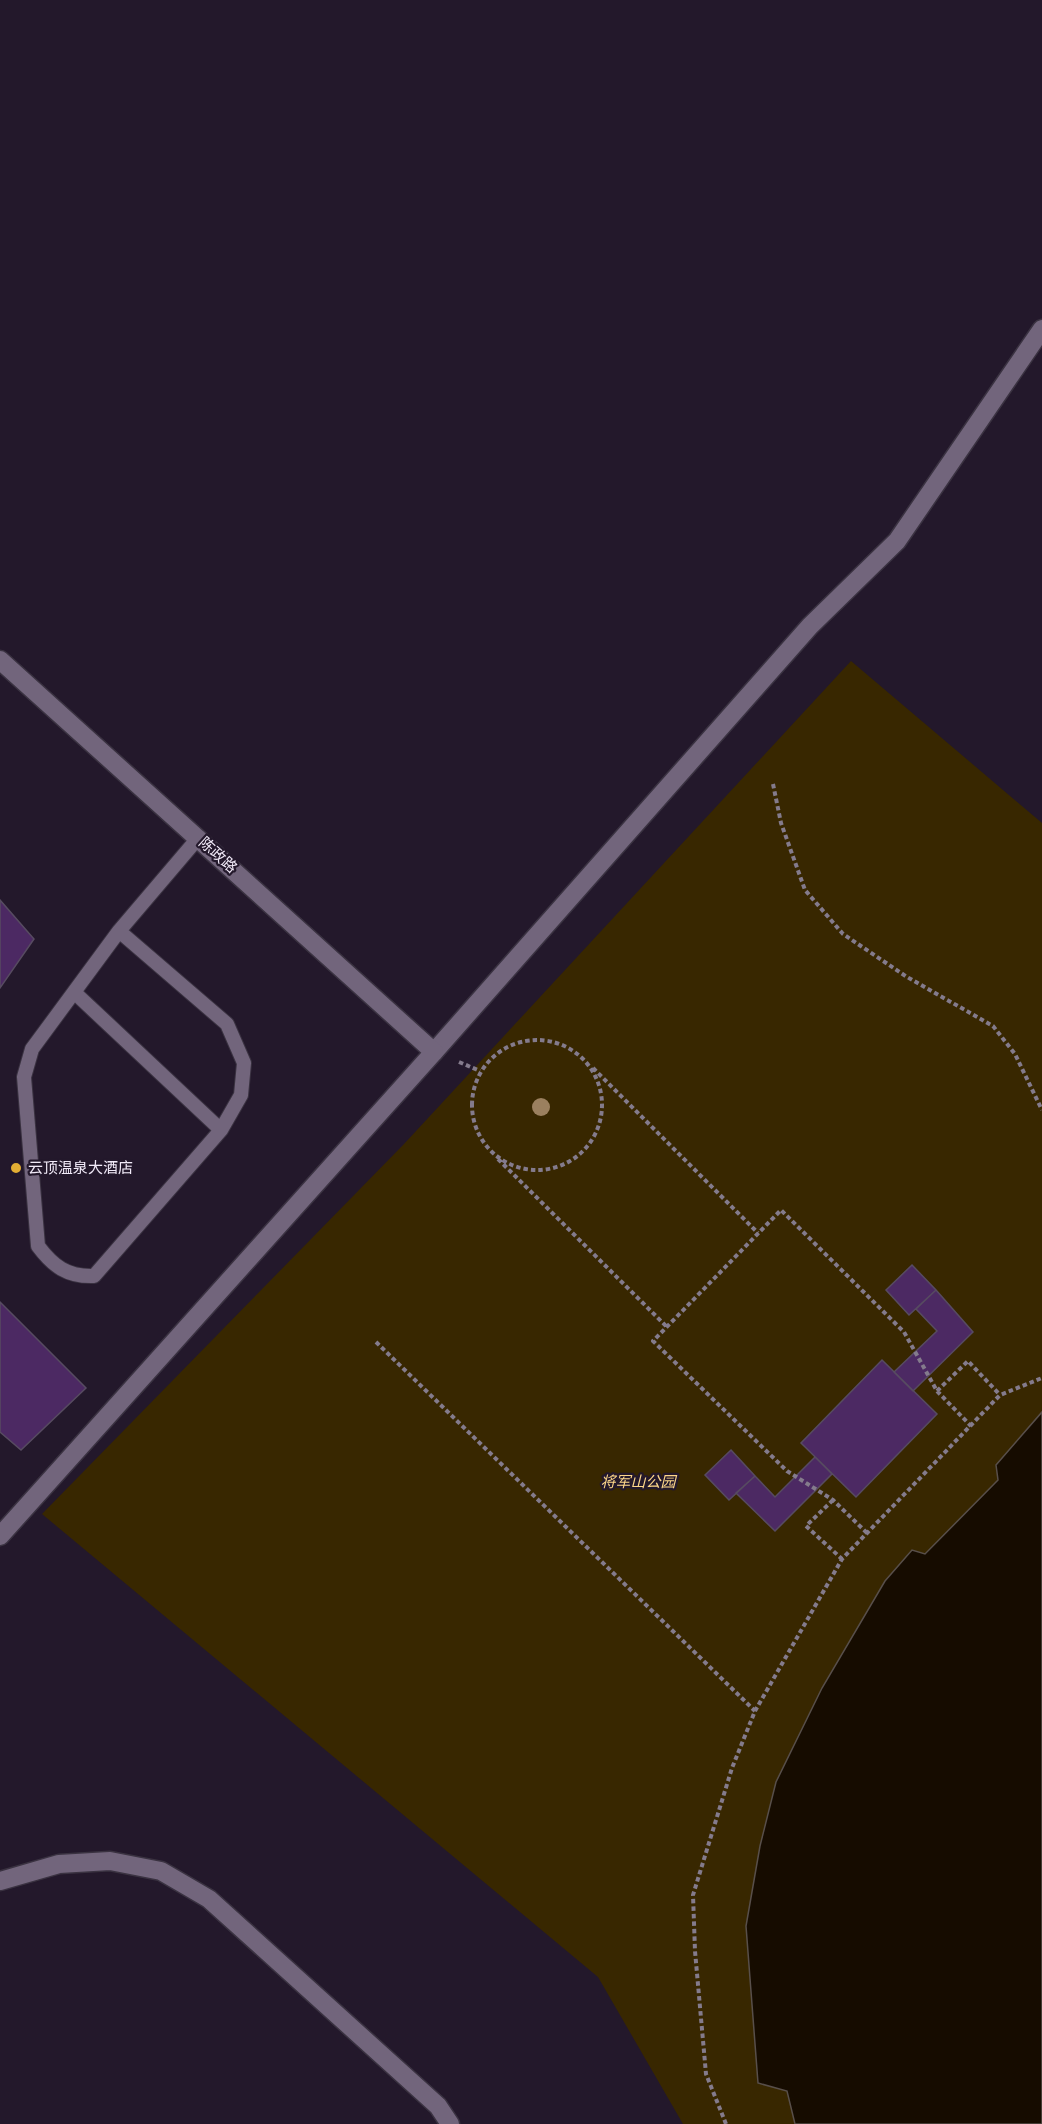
<svg xmlns="http://www.w3.org/2000/svg" width="1042" height="2124" viewBox="0 0 1042 2124" font-family="Bitter,'Noto Sans SC',serif">
	<rect width="100%" height="100%" fill="#23182b"/>
	<path fill="#382700" d="M 851,661 L 1042,823 L 1042,2124 L 683,2124 L 598,1977 L 42,1514 L 404,1144 Z"/>
	<path fill="#160c00" stroke="#584f4a" stroke-width="1.5" d="M 1042,1412 L 1042,2124 L 795,2124 L 787,2091 L 758,2083 L 746,1926 L 760,1846 L 776,1782 L 822,1688 L 885,1581 L 912,1550 L 925,1554 L 998,1480 L 996,1465 Z"/>
	<path fill="#4c2963" stroke="#574b61" stroke-width="1.5" d="M 0,900 L 34,939 L 0,988 Z
		M 912,1265 L 936,1290 L 909,1315 L 886,1290 Z
		M 936,1290 L 973,1332 L 913,1391 L 894,1372 L 937,1331 L 916,1309 Z
		M 0,1302 L 86,1388 L 21,1450 L 0,1432 Z
		M 882,1360 L 937,1414 L 856,1497 L 801,1443 Z
		M 731,1450 L 755,1476 L 729,1500 L 705,1475 Z
		M 815,1457 L 832,1474 L 775,1531 L 736,1493 L 755,1476 L 775,1497 Z"/>
	<g fill="none" stroke-linecap="round" stroke-linejoin="round">
		<defs>
			<path id="lane" d="M 119,931 L 227,1024 L 244,1063 L 241,1095 L 221,1130 L 94,1276 C 67,1277 53,1266 38,1246 L 24,1077 L 32,1049 Z
				M 119,931 L 199,837
				M 74,992 L 221,1130"/>
			<path id="street" d="M 434,1052 L 810,626 L 897,541 L 1042,329
				M 0,1881 L 59,1864 L 110,1861 L 161,1871 L 209,1899 L 438,2106 L 450,2124"/>
			<path id="secondary" d="M 0,660 L 434,1052 L 0,1536"/>
		</defs>
		<use href="#lane" stroke="#3a3241" stroke-width="16"/>
		<use href="#street" stroke="#3a3241" stroke-width="21"/>
		<use href="#secondary" stroke="#3a3241" stroke-width="21"/>
		<path stroke="#847b8c" stroke-width="4" stroke-dasharray="4.5 3" stroke-linecap="butt" d="M 773,784 L 781,823 L 805,890 L 843,934 L 907,977 L 993,1026 L 1015,1054 L 1042,1110
			M472 1105a65 65 0 1 1 130 0a65 65 0 1 1-130 0Z
			M 459,1062 L 480,1071
			M 593,1068 L 758,1233
			M 498,1159 L 667,1327
			M 376,1342 L 755,1711
			M 937,1391 L 968,1361 L 1000,1395
			M 833,1500 L 806,1526 L 842,1559
			M 867,1533 L 833,1500 L 787,1471 L 653,1341 L 781,1210 L 904,1332 L 937,1391 L 971,1426
			M 726,2124 L 706,2074 L 695,1951 L 693,1895 L 732,1768 L 755,1711 L 842,1559 L 1000,1395 L 1042,1378"/>
		<use href="#lane" stroke="#72657c" stroke-width="14"/>
		<use href="#street" stroke="#72657c" stroke-width="18"/>
		<use href="#secondary" stroke="#72657c" stroke-width="18"/>
	</g>
	<circle fill="#9b805f" cx="541" cy="1107" r="9"/>
	<circle fill="#e3ae34" stroke="#23182b" stroke-width="2" cx="16" cy="1168" r="6"/>
	<g text-anchor="middle" stroke-width="4.5" stroke-linejoin="round" paint-order="stroke">
		<g font-size="15" fill="#f1eaf8" stroke="#23182b">
			<text transform="translate(218 855) rotate(42)" y="5">陈政路</text>
		</g>
		<g font-size="15" fill="#f1eaf8" stroke="#23182b" text-anchor="start">
			<text x="28" y="1173">云顶温泉大酒店</text>
		</g>
		<g font-size="15" font-style="italic" fill="#fdd689" stroke="#23182b">
			<text x="638" y="1487">将军山公园</text>
		</g>
	</g>
</svg>
